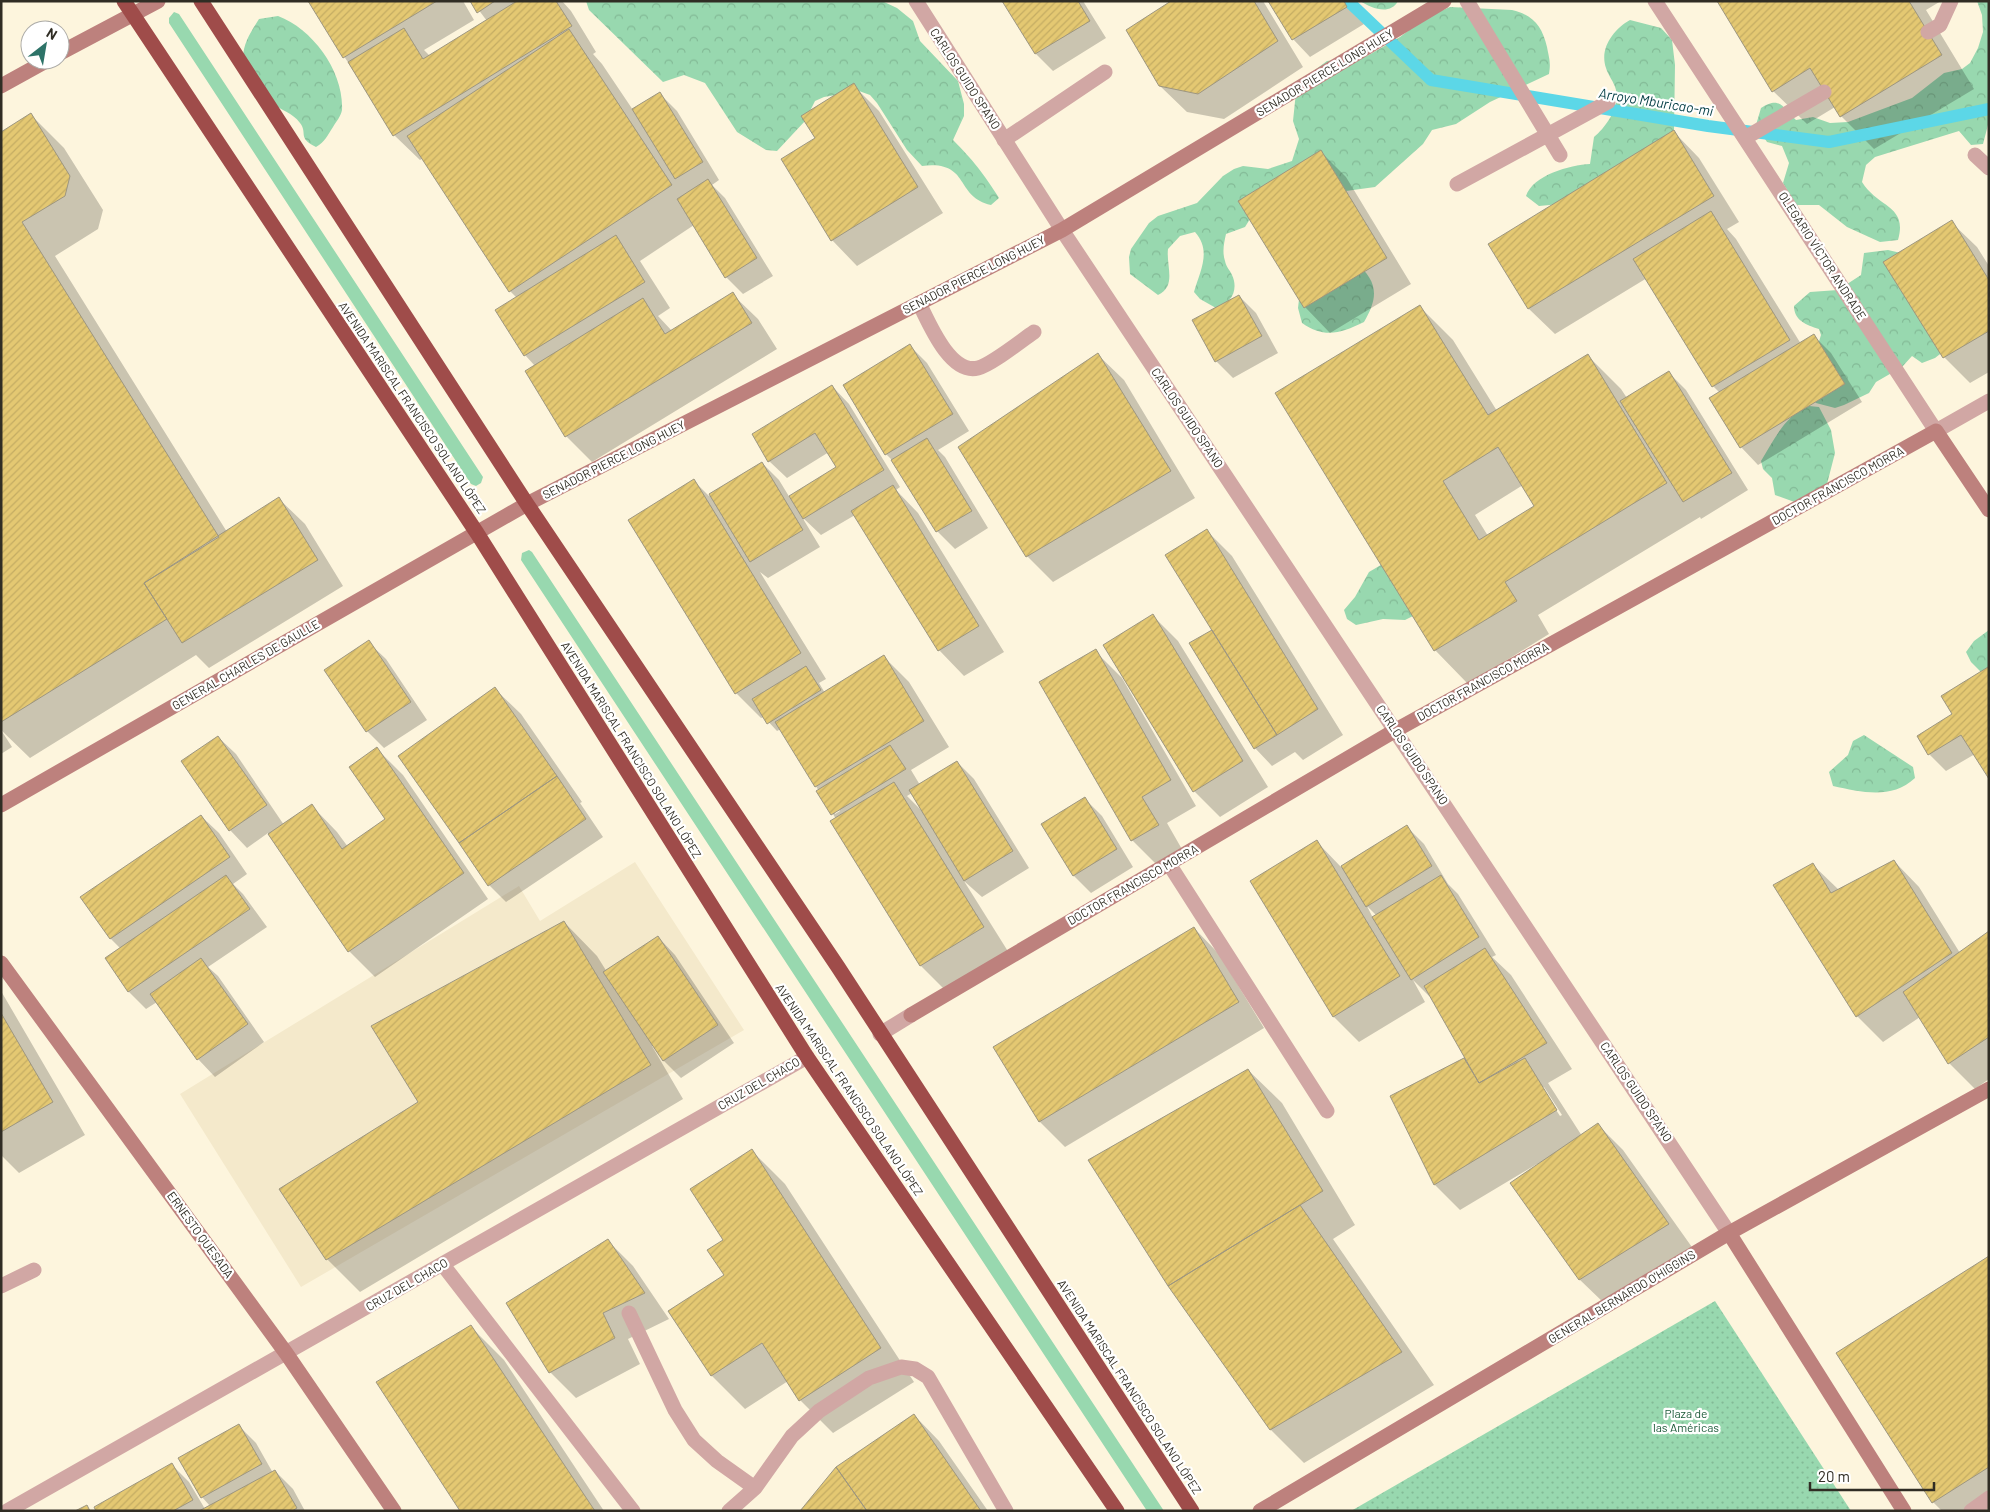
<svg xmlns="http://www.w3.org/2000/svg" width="1990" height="1512" viewBox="0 0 1990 1512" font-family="Barlow,sans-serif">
	<defs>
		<pattern id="forest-crowns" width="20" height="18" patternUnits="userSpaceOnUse" patternTransform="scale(1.25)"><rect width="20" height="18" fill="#98d8af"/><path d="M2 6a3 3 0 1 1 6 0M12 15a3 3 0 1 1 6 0" fill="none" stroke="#83ba96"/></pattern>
		<pattern id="park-dots" width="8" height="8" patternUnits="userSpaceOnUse" patternTransform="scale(1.25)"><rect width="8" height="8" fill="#98d8af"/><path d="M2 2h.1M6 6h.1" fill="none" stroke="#83ba96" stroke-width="1.8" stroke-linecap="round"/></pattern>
		<pattern id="building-hatch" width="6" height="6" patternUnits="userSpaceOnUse" patternTransform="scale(1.25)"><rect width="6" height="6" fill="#e4c872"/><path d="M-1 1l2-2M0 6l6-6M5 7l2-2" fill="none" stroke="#c4ac63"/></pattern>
	</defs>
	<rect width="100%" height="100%" fill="#fdf5dd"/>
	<path fill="#f4e9cb" d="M 635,862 L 744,1030 L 301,1287 L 180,1094 L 519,886 L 540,921 Z"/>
	<path fill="#98d8af" d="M 174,12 L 179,14 L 483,477 L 481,483 L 476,486 L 471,484 L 169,23 L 169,18 Z
		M 529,550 L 532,552 L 1164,1511 L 1147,1511 L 521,560 L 522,553 Z"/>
	<path fill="url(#forest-crowns)" d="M 586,1 L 882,1 L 897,8 L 913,21 L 920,41 L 958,81 L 964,104 L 964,116 L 953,140 C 973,160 984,174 999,198 L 991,205 C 954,197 971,160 922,166 L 907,150 L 877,103 L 870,95 L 859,91 L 824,97 L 815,101 L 805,121 L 777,151 L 766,150 L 737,132 L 705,83 L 684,75 L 663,82 L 589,10 Z
		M 1360,1 L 1398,1 C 1390,16 1371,8 1360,1 Z
		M 1977,1 L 1989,1 L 1989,121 L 1983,144 L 1971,145 L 1959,131 L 1875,157 L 1866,165 L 1862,182 C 1878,208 1908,205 1898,240 L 1880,242 L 1847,227 L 1819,205 L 1796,205 L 1783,183 L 1789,163 L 1782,146 L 1767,142 L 1756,125 L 1761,108 C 1781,95 1783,109 1796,120 L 1813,117 L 1830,123 L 1848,122 L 1912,98 L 1944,73 L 1962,69 L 1970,63 L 1978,48 L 1983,32 L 1982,15 Z
		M 1450,7 L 1512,10 C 1533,15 1542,26 1547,47 C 1549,58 1551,62 1549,74 L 1490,102 L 1456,124 L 1432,130 L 1423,144 L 1375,187 L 1260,203 L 1245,227 L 1226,234 C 1224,243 1222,252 1225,261 C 1226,267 1230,270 1232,275 C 1239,290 1231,304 1216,308 L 1200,299 L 1194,292 C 1200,271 1212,251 1195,232 L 1180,236 L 1168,249 C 1166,266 1177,286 1158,295 L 1130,274 L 1129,257 L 1131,249 L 1149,223 L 1158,216 L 1197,203 L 1223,176 L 1234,169 L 1243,166 L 1268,169 L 1292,161 L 1299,139 L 1293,121 L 1296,92 L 1308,75 L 1327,61 L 1367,56 L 1400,37 L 1426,17 Z
		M 278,16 C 313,29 344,72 342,110 C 341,116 336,122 333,127 C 327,136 325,142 316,147 C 297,138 308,133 300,123 C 292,112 281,111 275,104 C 263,91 254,74 243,59 C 243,43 251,32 259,19 Z
		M 1630,20 L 1661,28 L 1672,40 L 1675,65 L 1674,130 L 1571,203 L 1539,206 L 1526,196 C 1533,175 1570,165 1590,164 L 1594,137 C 1606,127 1620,107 1616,90 C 1614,82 1608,75 1606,68 C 1599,48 1614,29 1630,20 Z
		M 1888,250 L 1905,254 L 1949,347 L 1935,358 L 1922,363 L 1912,356 L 1902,367 L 1876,382 L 1869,393 L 1844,405 L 1835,408 L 1816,403 L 1804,389 L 1821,335 L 1819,329 C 1806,325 1794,320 1794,306 L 1810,292 L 1838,290 L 1861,275 L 1864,253 Z
		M 1355,262 C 1378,281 1379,297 1364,322 C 1341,333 1325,339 1302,323 L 1298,308 L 1300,291 Z
		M 1809,406 L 1819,407 L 1831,430 L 1835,453 L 1827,484 L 1800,504 L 1775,495 L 1772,478 L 1763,469 L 1761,461 C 1774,440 1785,415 1809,406 Z
		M 1386,562 L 1415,615 L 1405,620 L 1383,619 L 1356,625 L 1347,619 L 1344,610 L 1355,597 L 1369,572 Z
		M 1989,630 L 1989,677 L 1987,678 L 1971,662 L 1966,652 L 1974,641 Z
		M 1864,735 L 1913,767 L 1915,778 C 1891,800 1862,792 1833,786 L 1829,772 L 1848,755 L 1853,741 Z"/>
	<path fill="url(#park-dots)" d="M 1715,1301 L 1851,1511 L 1351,1511 Z"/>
	<path fill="#0003" fill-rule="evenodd" d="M 309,1 L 463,1 L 474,20 L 424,50 L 430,56 L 487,21 L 472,1 L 562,1 L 571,11 L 596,52 L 593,54 L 602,64 L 633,110 L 660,94 L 677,111 L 719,180 L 712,185 L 725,198 L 773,276 L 743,294 L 726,277 L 694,225 L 640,261 L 670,308 L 658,316 L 672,331 L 732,294 L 758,319 L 777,349 L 592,462 L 566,436 L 535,366 L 525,355 L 517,298 L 510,291 L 423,158 L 420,160 L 394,135 Z
		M 1003,1 L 1083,1 L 1106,38 L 1053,71 L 1036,54 Z
		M 1173,1 L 1263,1 L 1303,67 L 1224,119 L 1187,112 L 1160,86 Z
		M 1269,1 L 1349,1 L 1364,24 L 1310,57 L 1293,39 Z
		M 1719,1 L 1941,1 L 1926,10 L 1974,89 L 1874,149 L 1841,116 L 1835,107 L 1807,124 L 1773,91 Z
		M 853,85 L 879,111 L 943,213 L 857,266 L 832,240 L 817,138 Z
		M 31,115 L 64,148 L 103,210 L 98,229 L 55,256 L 227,532 L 279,499 L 305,524 L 343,586 L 209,668 L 196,655 L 30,758 L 1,730 L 1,133 Z
		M 1674,132 L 1699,158 L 1739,222 L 1727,229 L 1736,239 L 1801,344 L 1814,336 L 1831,353 L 1862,402 L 1758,465 L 1741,447 L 1720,393 L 1713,386 L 1647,278 L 1555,334 L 1529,309 L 1489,244 Z
		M 1321,152 L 1346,177 L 1411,284 L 1330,333 L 1305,307 Z
		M 1951,222 L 1977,247 L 1989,266 L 1989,372 L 1970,383 L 1944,357 L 1885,263 Z
		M 1239,296 L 1256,313 L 1278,353 L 1233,378 L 1216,361 Z
		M 1420,307 L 1453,340 L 1497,411 L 1588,356 L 1621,389 L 1627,398 L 1669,373 L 1686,390 L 1748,490 L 1701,519 L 1700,517 L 1538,615 L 1549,634 L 1468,684 L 1435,650 L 1277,394 ZM 1523,485 L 1536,506 L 1488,536 L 1475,515 Z
		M 910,346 L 927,363 L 969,431 L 938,450 L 945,457 L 988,528 L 955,549 L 937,531 L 893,461 L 886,454 Z
		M 1098,355 L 1124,380 L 1195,498 L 1053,582 L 1027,556 Z
		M 832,386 L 849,404 L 900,487 L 896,490 L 918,513 L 1004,652 L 964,676 L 939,650 L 855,515 L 821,535 L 802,517 L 820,547 L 768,578 L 760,572 L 826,679 L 819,683 L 825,693 L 884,657 L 909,682 L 949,747 L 911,770 L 920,785 L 957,762 L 974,779 L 1029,868 L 982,897 L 964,881 L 1009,953 L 946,991 L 921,966 L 832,822 L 836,819 L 781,729 L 777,731 L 764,717 L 761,718 L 736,693 L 694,481 L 709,496 L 762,463 L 779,480 L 790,498 L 838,468 L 829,452 L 787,478 L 769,461 ZM 912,793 L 922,810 L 921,810 L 907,796 ZM 838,809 L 840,811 L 835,814 L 835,812 Z
		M 1207,531 L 1232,556 L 1343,735 L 1303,760 L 1295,752 L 1272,766 L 1255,748 Z
		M 1152,615 L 1178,641 L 1268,787 L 1220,817 L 1194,791 Z
		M 368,642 L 386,659 L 427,720 L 384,748 L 367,731 Z
		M 1095,651 L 1122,678 L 1196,806 L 1167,823 L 1183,851 L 1158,866 L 1132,840 Z
		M 495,689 L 521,714 L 582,802 L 580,803 L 603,837 L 506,902 L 489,885 Z
		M 1954,715 L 1975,754 L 1946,771 L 1929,754 Z
		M 1,730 L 12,747 L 1,754 Z
		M 218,737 L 236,754 L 284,825 L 312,806 L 337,832 L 348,847 L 387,819 L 377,749 L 403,775 L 488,899 L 375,977 L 349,951 L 268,833 L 247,848 L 230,830 L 183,761 Z
		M 1085,799 L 1102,816 L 1133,867 L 1091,893 L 1074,876 L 1042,825 Z
		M 201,816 L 219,833 L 247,874 L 233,884 L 243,894 L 267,927 L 208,967 L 218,976 L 264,1042 L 215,1077 L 198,1059 L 157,1002 L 146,1009 L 129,992 L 106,958 L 120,948 L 111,939 L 82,897 Z
		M 1407,827 L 1424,844 L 1448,884 L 1458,894 L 1496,955 L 1492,957 L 1511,975 L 1572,1069 L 1548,1083 L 1582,1136 L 1598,1125 L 1623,1150 L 1694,1250 L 1605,1304 L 1579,1279 L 1537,1164 L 1460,1210 L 1435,1185 L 1392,1096 L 1466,1058 L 1431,995 L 1429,996 L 1413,980 L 1425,1002 L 1359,1042 L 1334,1017 L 1251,882 L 1317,842 L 1341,867 ZM 1367,906 L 1377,916 L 1373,918 ZM 1541,1087 L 1544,1087 L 1562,1115 L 1560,1116 Z
		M 1894,861 L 1919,887 L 1960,953 L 1989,932 L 1989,1079 L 1975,1089 L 1949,1063 L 1920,1017 L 1883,1042 L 1857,1016 L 1775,886 L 1813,865 L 1839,890 Z
		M 564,922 L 597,956 L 607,972 L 658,937 L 675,955 L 734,1043 L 681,1078 L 664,1061 L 653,1045 L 652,1046 L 683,1099 L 360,1292 L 327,1259 Z
		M 1194,928 L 1219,954 L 1264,1028 L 1065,1147 L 1040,1122 L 995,1048 Z
		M 1,991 L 85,1135 L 19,1173 L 1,1155 Z
		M 1248,1070 L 1282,1103 L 1355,1225 L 1333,1239 L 1434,1385 L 1304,1463 L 1271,1430 L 1169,1286 Z
		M 752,1151 L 785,1184 L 914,1382 L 833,1433 L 800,1400 L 788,1381 L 745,1409 L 712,1376 L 670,1311 L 725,1275 L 724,1240 Z
		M 607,1240 L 633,1266 L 669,1319 L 628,1339 L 640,1364 L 576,1398 L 550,1372 L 508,1304 Z
		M 1989,1258 L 1989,1511 L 1942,1511 L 1933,1502 Z
		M 471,1327 L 504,1360 L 604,1511 L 462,1511 Z
		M 914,1415 L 939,1441 L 988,1511 L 801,1511 Z
		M 239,1426 L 256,1443 L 273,1473 L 275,1471 L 293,1489 L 305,1511 L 97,1511 L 172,1465 L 189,1482 L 205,1509 L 210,1506 L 202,1497 Z"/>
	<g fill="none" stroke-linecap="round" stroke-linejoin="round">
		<path stroke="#5cd7e7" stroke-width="12" d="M 1348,1 L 1431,80 L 1708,126 L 1829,142 L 1989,109"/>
	</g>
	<path fill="url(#building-hatch)" stroke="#9d9680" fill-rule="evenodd" d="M 308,1 L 437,1 L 343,58 Z
		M 470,1 L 495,1 L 477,13 Z
		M 517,1 L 556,1 L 572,26 L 393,136 L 348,62 L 404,28 L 423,59 Z
		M 1002,1 L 1078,1 L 1090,21 L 1035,54 Z
		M 1171,1 L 1254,1 L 1278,41 L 1198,94 L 1159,86 L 1126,30 Z
		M 1268,1 L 1344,1 L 1347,7 L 1292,40 Z
		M 1717,1 L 1909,1 L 1942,55 L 1840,117 L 1810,68 L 1772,92 Z
		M 569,29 L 672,185 L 509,292 L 407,136 Z
		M 854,83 L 918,187 L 831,241 L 781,159 L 815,138 L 801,116 Z
		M 660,92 L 703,162 L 675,179 L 632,109 Z
		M 31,113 L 70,176 L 65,196 L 22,222 L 219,537 L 144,583 L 167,619 L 1,722 L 1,132 Z
		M 1674,130 L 1714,196 L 1528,309 L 1488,244 Z
		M 1321,150 L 1387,258 L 1304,308 L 1238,201 Z
		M 708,179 L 757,258 L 725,278 L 677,199 Z
		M 1711,211 L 1790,340 L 1712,387 L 1633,259 Z
		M 1952,220 L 1989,280 L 1989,331 L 1943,358 L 1883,262 Z
		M 616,235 L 645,282 L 524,356 L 495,310 Z
		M 733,292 L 752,323 L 565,437 L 525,371 L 643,298 L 665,334 Z
		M 1239,295 L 1262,336 L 1215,362 L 1192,320 Z
		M 1420,305 L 1488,415 L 1588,354 L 1667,483 L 1505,582 L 1517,601 L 1434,651 L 1275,393 ZM 1498,447 L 1534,506 L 1479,540 L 1443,481 Z
		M 1814,334 L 1845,384 L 1740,448 L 1709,398 Z
		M 910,344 L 953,414 L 885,455 L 843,385 Z
		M 1098,353 L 1171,471 L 1026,557 L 958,447 Z
		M 1669,371 L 1732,473 L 1683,502 L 1620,401 Z
		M 832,385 L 884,470 L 803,519 L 789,496 L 836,467 L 815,433 L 768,462 L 752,434 Z
		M 927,438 L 972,511 L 936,532 L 891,460 Z
		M 762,462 L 803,530 L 750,562 L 709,494 Z
		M 694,479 L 801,653 L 735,694 L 628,520 Z
		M 893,485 L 979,626 L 938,651 L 851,511 Z
		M 279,497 L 318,560 L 182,643 L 144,583 Z
		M 1207,529 L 1318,709 L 1277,735 L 1165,555 Z
		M 1153,614 L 1243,761 L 1193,792 L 1103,645 Z
		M 1212,630 L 1277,735 L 1254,749 L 1189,643 Z
		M 369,640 L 411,702 L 366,732 L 324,670 Z
		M 1096,649 L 1171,780 L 1142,797 L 1159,825 L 1131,841 L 1039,682 Z
		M 884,655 L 924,721 L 815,787 L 775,722 Z
		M 806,666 L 821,690 L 767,724 L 752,699 Z
		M 1988,667 L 1989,668 L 1989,779 L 1961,735 L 1928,755 L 1917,736 L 1952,714 L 1941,696 Z
		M 495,687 L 557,776 L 459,843 L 398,756 Z
		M 218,736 L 267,805 L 229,831 L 181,761 Z
		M 890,745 L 906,769 L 831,815 L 816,791 Z
		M 377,747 L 464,873 L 348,952 L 268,834 L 312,804 L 342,849 L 385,819 L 349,767 Z
		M 957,761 L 1013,851 L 964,881 L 909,790 Z
		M 557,776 L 586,819 L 488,886 L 459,843 Z
		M 894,782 L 984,927 L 920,966 L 830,821 Z
		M 1085,797 L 1117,849 L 1073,876 L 1041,824 Z
		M 201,815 L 230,857 L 110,939 L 80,897 Z
		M 1407,825 L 1432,866 L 1366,907 L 1341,866 Z
		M 1317,840 L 1400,976 L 1333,1017 L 1250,881 Z
		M 1894,860 L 1952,953 L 1856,1017 L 1773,885 L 1813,863 L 1831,893 Z
		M 226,875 L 250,909 L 128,992 L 105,958 Z
		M 1441,875 L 1479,937 L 1411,980 L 1372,917 Z
		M 564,921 L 651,1065 L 326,1260 L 279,1189 L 418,1102 L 371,1026 Z
		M 1194,927 L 1239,1002 L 1039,1122 L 993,1047 Z
		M 1989,931 L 1989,1037 L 1948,1064 L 1903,992 Z
		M 658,936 L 718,1025 L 663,1061 L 603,972 Z
		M 1485,948 L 1547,1043 L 1479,1083 L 1424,986 Z
		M 201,958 L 248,1024 L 197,1060 L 150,994 Z
		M 1,1013 L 53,1102 L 1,1132 Z
		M 1464,1058 L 1479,1083 L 1525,1058 L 1557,1110 L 1434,1185 L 1390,1096 Z
		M 1248,1069 L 1323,1191 L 1168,1286 L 1088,1160 Z
		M 1598,1123 L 1669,1224 L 1579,1280 L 1510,1183 Z
		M 752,1149 L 881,1348 L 799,1401 L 762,1343 L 711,1376 L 668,1311 L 724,1275 L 707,1250 L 723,1240 L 690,1189 Z
		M 1300,1205 L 1402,1352 L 1270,1430 L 1168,1286 Z
		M 608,1239 L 645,1293 L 603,1313 L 615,1338 L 549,1373 L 506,1303 Z
		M 1989,1256 L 1989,1467 L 1932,1503 L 1836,1353 Z
		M 471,1325 L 595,1511 L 460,1511 L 376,1382 Z
		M 914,1414 L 981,1511 L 867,1511 L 836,1467 Z
		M 239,1424 L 262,1464 L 201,1498 L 178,1458 Z
		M 172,1463 L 193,1500 L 173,1511 L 96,1511 L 94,1507 Z
		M 836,1467 L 867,1511 L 800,1511 Z
		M 275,1470 L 297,1508 L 292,1511 L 199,1511 Z
		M 87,1505 L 90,1511 L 75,1511 Z"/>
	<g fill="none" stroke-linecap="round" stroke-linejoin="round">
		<path stroke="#d1a7a4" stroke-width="15" d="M 1467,1 L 1560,155
			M 1928,32 L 1940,25 L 1951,1
			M 1745,138 L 1824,92
			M 1004,140 L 1105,72
			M 1975,155 L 1989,168
			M 1457,184 L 1608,102
			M 919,303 C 929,323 950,375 978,368 C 991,365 1022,340 1034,332
			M 1169,864 L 1327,1111
			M 443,1265 L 633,1511
			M 1,1286 L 34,1270
			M 629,1313 L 675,1410 L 694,1440 L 717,1461 L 755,1488
			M 729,1511 L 755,1488 L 792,1436 L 819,1411 L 869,1378 L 901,1367 L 915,1369 L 928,1377 L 1006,1511
			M 1971,1511 L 1989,1498"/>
		<path stroke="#d1a7a4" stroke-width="15" d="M 916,1 L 1062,230 L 1729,1233
			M 1655,1 L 1936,431 L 1989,401
			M 880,1034 L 911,1015
			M 7,1511 L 807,1057"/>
		<path stroke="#bd817d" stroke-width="15" d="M 60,53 L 158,1
			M 1,86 L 48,60
			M 1,805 L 527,504 L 1062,230 L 1444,1
			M 1,963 L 286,1353 L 394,1511
			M 911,1015 L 1396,730 L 1936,431 L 1989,510
			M 1729,1233 L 1904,1511
			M 1260,1511 L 1729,1233 L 1989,1089"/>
		<path stroke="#9f4c4a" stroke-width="15" d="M 124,1 L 477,533 L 807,1057 L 1117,1511
			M 201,1 L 527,504 L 838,967 L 1192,1511"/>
	</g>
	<g text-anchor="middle" stroke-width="4.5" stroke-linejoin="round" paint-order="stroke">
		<g font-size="12" fill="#302d24" stroke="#fff">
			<text transform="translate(1325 73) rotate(-31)" y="4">SENADOR PIERCE LONG HUEY</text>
			<text transform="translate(965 79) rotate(57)" y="4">CARLOS GUIDO SPANO</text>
			<text transform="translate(1822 256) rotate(57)" y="4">OLEGARIO VÍCTOR ANDRADE</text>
			<text transform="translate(974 275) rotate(-27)" y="4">SENADOR PIERCE LONG HUEY</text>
			<text transform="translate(412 408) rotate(56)" y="4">AVENIDA MARISCAL FRANCISCO SOLANO LÓPEZ</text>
			<text transform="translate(1187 418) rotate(56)" y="4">CARLOS GUIDO SPANO</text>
			<text transform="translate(614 460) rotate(-27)" y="4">SENADOR PIERCE LONG HUEY</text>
			<text transform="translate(1838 486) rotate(-29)" y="4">DOCTOR FRANCISCO MORRA</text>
			<text transform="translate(246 665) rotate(-30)" y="4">GENERAL CHARLES DE GAULLE</text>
			<text transform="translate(1483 682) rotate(-29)" y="4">DOCTOR FRANCISCO MORRA</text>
			<text transform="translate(631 750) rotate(58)" y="4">AVENIDA MARISCAL FRANCISCO SOLANO LÓPEZ</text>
			<text transform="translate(1412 755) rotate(56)" y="4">CARLOS GUIDO SPANO</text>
			<text transform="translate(1133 885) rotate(-30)" y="4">DOCTOR FRANCISCO MORRA</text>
			<text transform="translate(759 1084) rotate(-30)" y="4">CRUZ DEL CHACO</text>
			<text transform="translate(849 1090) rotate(56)" y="4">AVENIDA MARISCAL FRANCISCO SOLANO LÓPEZ</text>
			<text transform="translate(1636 1092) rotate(56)" y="4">CARLOS GUIDO SPANO</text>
			<text transform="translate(200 1235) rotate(54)" y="4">ERNESTO QUESADA</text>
			<text transform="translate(407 1285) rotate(-30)" y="4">CRUZ DEL CHACO</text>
			<text transform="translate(1622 1297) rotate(-31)" y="4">GENERAL BERNARDO O'HIGGINS</text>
			<text transform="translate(1129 1387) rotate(57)" y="4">AVENIDA MARISCAL FRANCISCO SOLANO LÓPEZ</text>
		</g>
		<g font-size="12" fill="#1c5a39" stroke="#fff">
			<text x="1686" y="1418">Plaza de<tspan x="1686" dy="14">las Américas</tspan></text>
		</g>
		<g font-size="14" font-style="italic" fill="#003c43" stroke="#fff">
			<text transform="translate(1656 102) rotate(9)" y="5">Arroyo Mburicao-mi</text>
		</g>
	</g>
	<rect width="1990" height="1512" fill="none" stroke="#302d24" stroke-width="5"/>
	<g transform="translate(45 45) rotate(31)"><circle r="24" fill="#ffffff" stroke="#acaba7"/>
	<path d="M0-4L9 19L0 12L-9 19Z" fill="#2d7368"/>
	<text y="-8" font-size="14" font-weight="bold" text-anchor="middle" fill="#302d24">N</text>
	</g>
	<path d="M1810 1482v8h124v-8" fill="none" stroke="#302d24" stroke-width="2.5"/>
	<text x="1818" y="1482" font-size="15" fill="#302d24" stroke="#ffffff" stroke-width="4" paint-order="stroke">20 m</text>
</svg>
